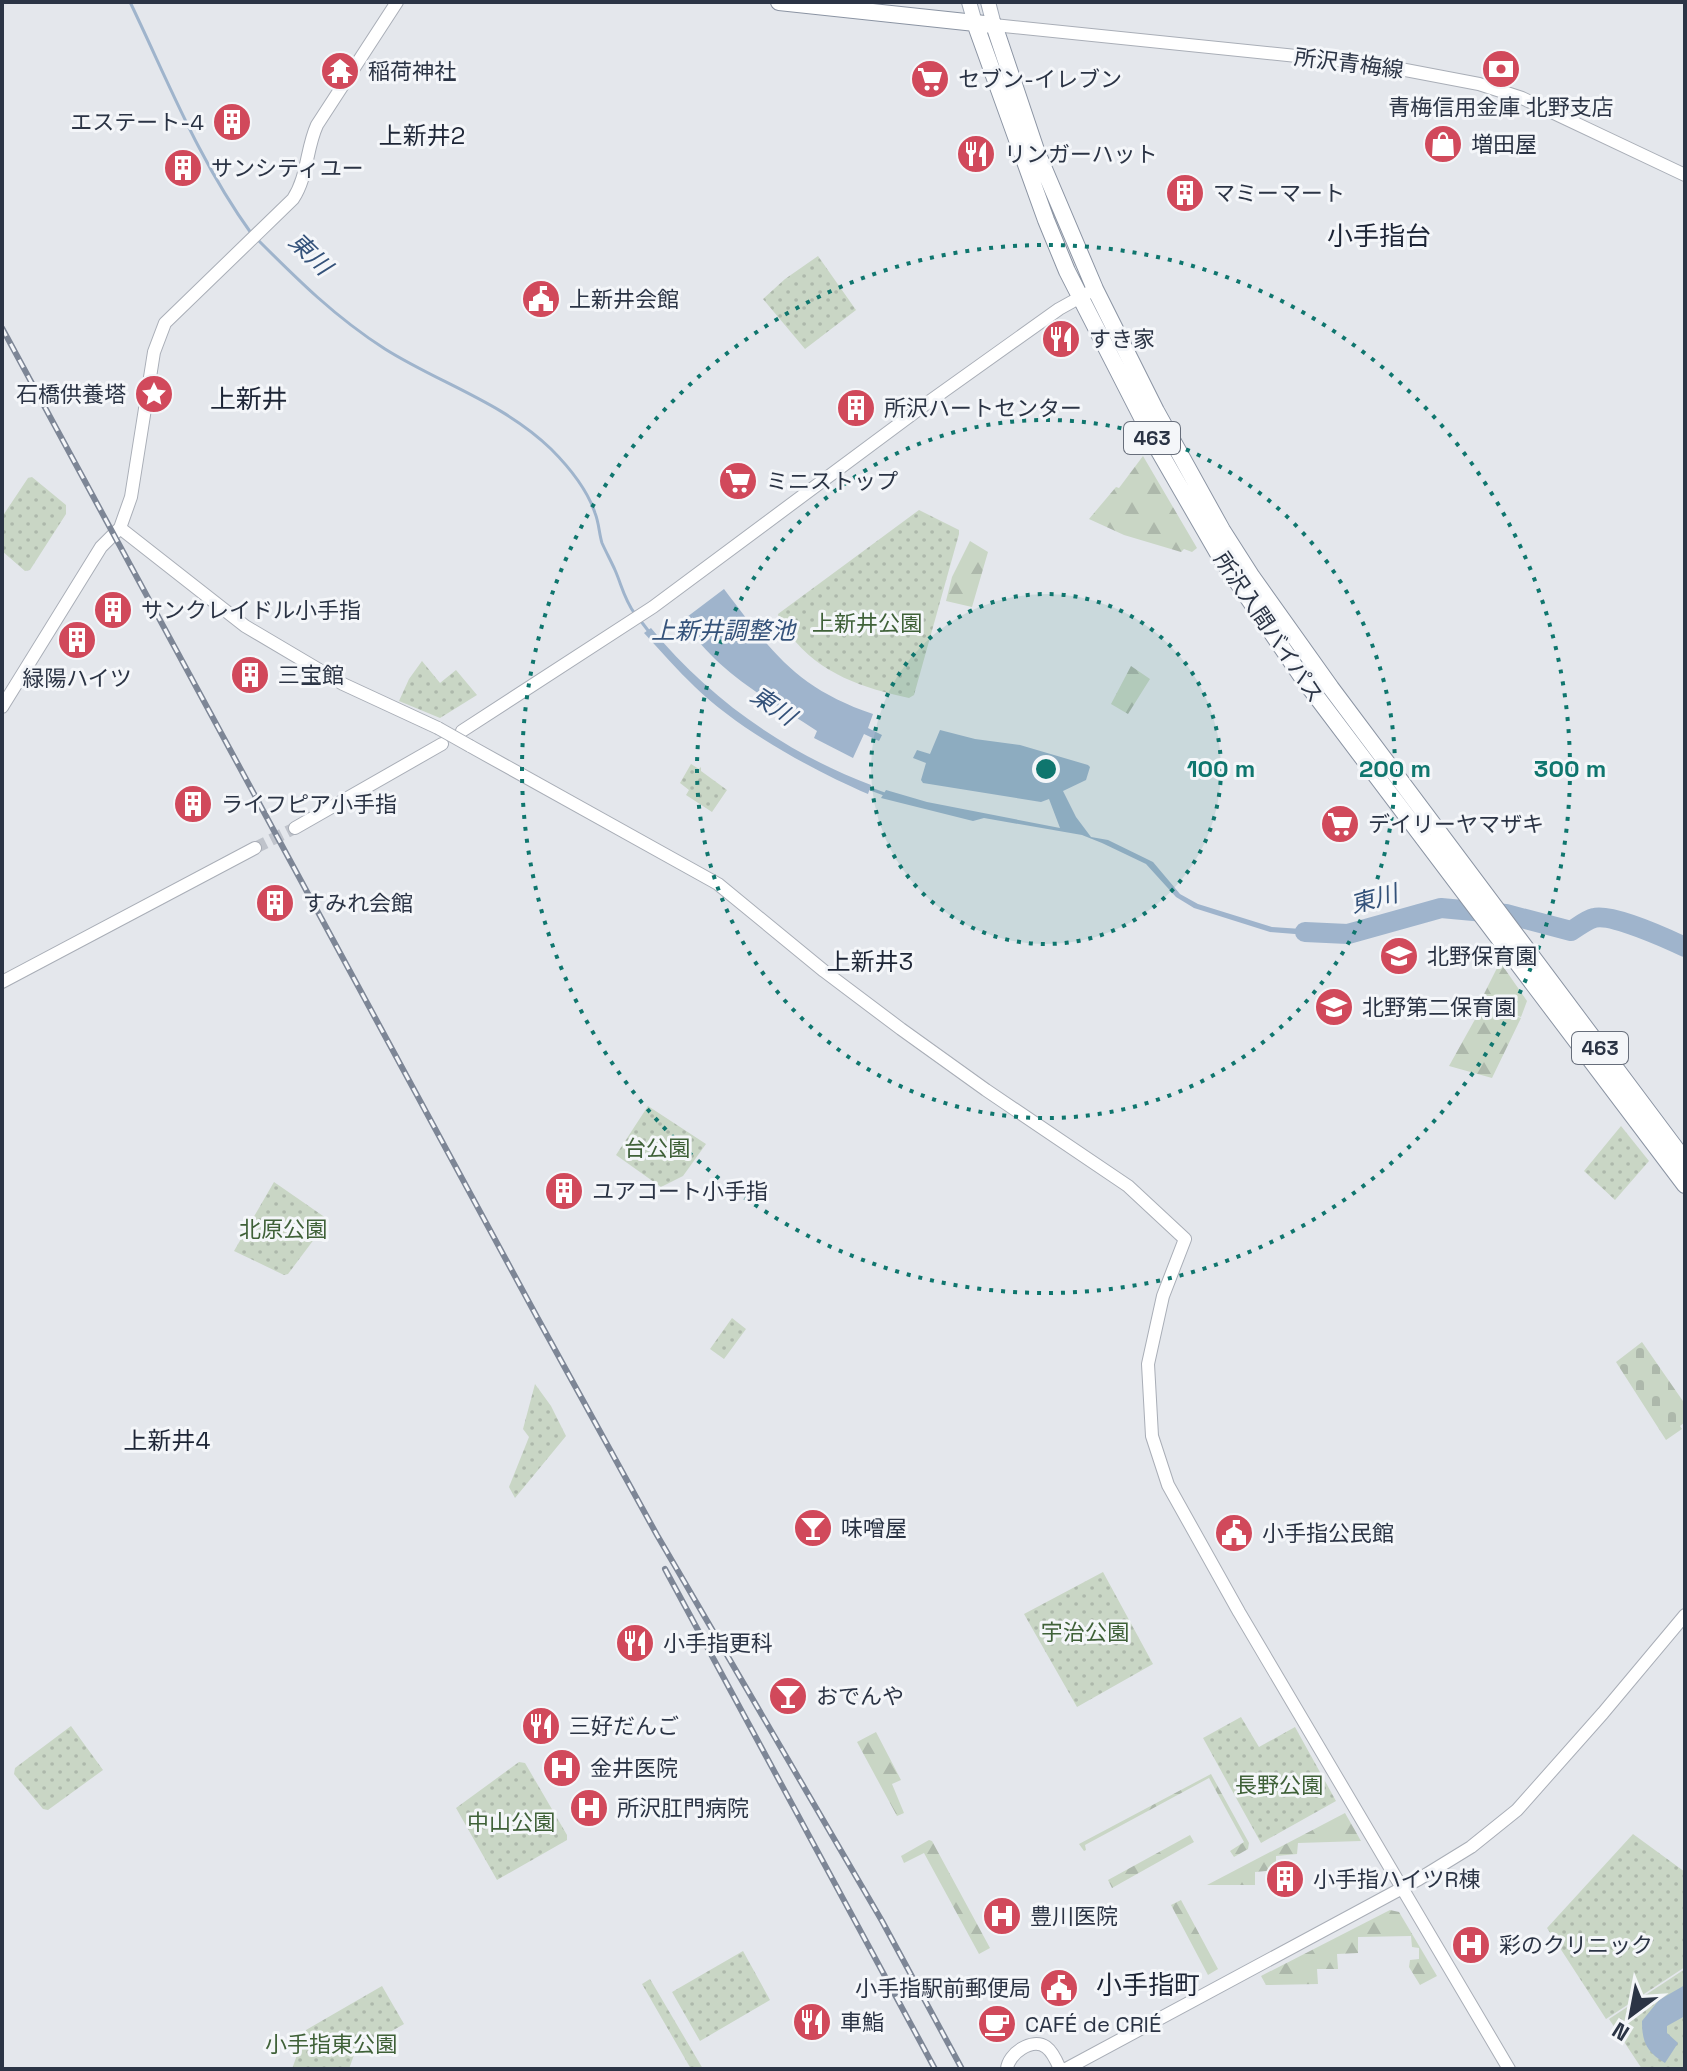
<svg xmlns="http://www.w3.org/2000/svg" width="1687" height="2071" viewBox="0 0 1687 2071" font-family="'Space Grotesk','Noto Sans JP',sans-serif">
	<defs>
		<pattern id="green-dots" width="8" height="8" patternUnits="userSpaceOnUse" patternTransform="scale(2)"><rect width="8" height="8" fill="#c9d6c5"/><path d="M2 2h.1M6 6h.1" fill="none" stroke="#adb8ab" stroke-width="1.8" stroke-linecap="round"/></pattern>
		<pattern id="forest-firs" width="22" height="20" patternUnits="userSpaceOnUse" patternTransform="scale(2)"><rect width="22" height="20" fill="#c9d6c5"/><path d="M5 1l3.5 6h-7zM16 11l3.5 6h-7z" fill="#adb8ab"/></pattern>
		<pattern id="cemetery-stones" width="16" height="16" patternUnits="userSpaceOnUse" patternTransform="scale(2)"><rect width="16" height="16" fill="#c9d6c5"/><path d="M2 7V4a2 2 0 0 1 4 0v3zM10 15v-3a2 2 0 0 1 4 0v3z" fill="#adb8ab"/></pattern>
	</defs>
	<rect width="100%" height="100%" fill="#e4e7ec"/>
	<path fill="url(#green-dots)" d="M 818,256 L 856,310 L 805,349 L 763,299 L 785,279 Z
		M 32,477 L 66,505 L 66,514 L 30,570 L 25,571 L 2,551 L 2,517 L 28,478 Z
		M 919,510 L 959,530 L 959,534 L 914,695 L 909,698 C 863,688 820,674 790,635 C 785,628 779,622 778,614 Z
		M 422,661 L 440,683 L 456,670 L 477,695 L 440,718 L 399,701 L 409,679 Z
		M 691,764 L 699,769 L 701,767 L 701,771 L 727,790 L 712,812 L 686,795 L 689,790 L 680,783 Z
		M 648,1106 L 706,1144 L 683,1176 L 661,1187 L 616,1155 Z
		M 1621,1126 L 1649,1161 L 1615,1200 L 1584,1171 Z
		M 274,1182 L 326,1218 L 327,1222 L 288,1274 L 284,1275 L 234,1251 Z
		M 732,1318 L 746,1329 L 724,1359 L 710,1349 Z
		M 535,1384 L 551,1406 L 566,1436 L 515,1498 L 509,1487 L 529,1437 L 523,1429 Z
		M 1103,1572 L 1153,1664 L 1077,1707 L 1024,1614 Z
		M 1241,1717 L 1259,1747 L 1295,1727 L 1336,1801 L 1261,1843 L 1203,1738 Z
		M 71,1726 L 103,1770 L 48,1810 L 43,1809 L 14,1774 L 15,1768 Z
		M 519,1762 L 525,1763 L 567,1835 L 567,1840 L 497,1880 L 456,1808 Z
		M 1633,1834 L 1685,1872 L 1685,1967 L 1606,2019 L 1547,1928 Z
		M 743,1951 L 770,2000 L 700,2041 L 672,1992 Z
		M 1685,1969 L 1685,2069 L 1642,2069 L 1609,2019 Z
		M 650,1979 L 703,2069 L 691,2069 L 642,1984 Z
		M 382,1986 L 404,2024 L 355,2052 L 349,2069 L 292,2069 L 306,2030 Z"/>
	<path fill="url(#forest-firs)" d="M 1143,456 L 1197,548 L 1192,552 L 1184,549 L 1181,552 L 1124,535 L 1089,519 L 1116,487 L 1119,488 Z
		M 970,541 L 988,552 L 972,607 L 946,601 L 952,577 Z
		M 1131,666 L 1150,679 L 1128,714 L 1111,704 Z
		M 1500,962 L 1527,1001 L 1521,1017 L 1480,1002 Z
		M 1483,1005 L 1521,1018 L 1492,1078 L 1449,1066 Z
		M 876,1732 L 901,1780 L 892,1784 L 904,1813 L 897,1816 L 857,1742 Z
		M 1211,1774 L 1249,1843 L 1248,1849 L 1234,1857 L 1230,1851 L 1244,1842 L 1209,1778 L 1085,1845 L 1086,1850 L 1084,1851 L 1079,1844 Z
		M 1345,1813 L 1361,1841 L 1298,1843 L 1297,1854 L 1276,1856 L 1276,1870 L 1255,1872 L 1255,1885 L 1207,1885 Z
		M 1190,1835 L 1194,1842 L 1112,1888 L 1108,1880 Z
		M 929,1840 L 932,1841 L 990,1948 L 979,1954 L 924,1853 L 904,1863 L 901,1856 Z
		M 1181,1900 L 1218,1969 L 1208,1975 L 1171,1905 Z
		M 1390,1910 L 1399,1912 L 1437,1976 L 1420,1985 L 1409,1967 L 1410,1960 L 1419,1959 L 1419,1948 L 1412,1947 L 1411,1936 L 1358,1937 L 1358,1953 L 1337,1954 L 1338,1969 L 1317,1969 L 1318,1984 L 1266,1985 L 1261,1976 Z"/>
	<path fill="url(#cemetery-stones)" d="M 1642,1342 L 1685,1404 L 1685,1422 L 1680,1426 L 1682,1429 L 1666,1440 L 1616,1362 Z"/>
	<path fill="#9fb4cc" d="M 724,589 C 771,651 796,688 873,714 L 868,728 L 882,735 L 879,741 L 864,734 L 853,758 L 814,738 L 817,731 C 765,697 717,673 683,620 Z
		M 651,628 C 708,698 786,753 871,785 L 868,794 C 812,770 738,729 695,687 C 677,670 661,651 644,633 Z
		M 940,730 L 975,739 L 1020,745 L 1088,765 L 1090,767 L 1086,780 L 1063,791 L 1076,817 L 1091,837 L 1108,840 L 1153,862 L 1180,894 L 1198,904 L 1272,927 L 1332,931 L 1332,937 L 1270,932 L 1194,908 L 1176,897 L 1146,864 L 1102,843 L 1082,835 L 984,818 L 973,821 L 881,798 L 886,790 L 927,802 L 1060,828 L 1049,799 L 1041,802 L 923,783 L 921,780 L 926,763 L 913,758 L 917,750 L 930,754 Z
		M 1685,1985 L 1685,2016 L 1667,2026 L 1667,2033 L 1678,2043 L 1665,2063 C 1647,2052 1642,2043 1642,2021 L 1659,2000 Z"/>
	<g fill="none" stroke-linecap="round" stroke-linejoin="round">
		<path stroke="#9fb4cc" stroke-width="3" d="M 130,2 C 168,81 199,161 251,233
			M 256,238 C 298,280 335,317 385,349 C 439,383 504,403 551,449 C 568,466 587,489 595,513 C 599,523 599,533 602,543 C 606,552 611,561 615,570 C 622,586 624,599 635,614
			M 640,620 L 650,633
			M 868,788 L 887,795"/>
		<path stroke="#9fb4cc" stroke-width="20" d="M 1305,932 L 1348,934 L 1441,908 L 1506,914 L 1571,931 C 1578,927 1586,920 1594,918 C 1611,913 1668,939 1685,947"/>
		<path stroke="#bfc3cb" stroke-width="12" stroke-dasharray="12 6" stroke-linecap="butt" d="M 255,848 L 295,828"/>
		<defs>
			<path id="secondary" d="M 994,25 L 1374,64 L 1479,84 L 1522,98 L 1685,175
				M 120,528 L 245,626 L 343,684 L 438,728
				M 2,707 L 101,547 L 120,528 L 131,497 L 154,352 L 165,323 L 293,199 C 308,176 306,149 317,125 L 397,2
				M 462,731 L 653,607 L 930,401 L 1059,309 L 1095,289
				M 470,746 L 718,884 L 824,971 L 901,1029 L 986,1090 L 1128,1186 L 1185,1239 L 1163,1296 L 1148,1364 L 1152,1436 L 1168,1485 L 1239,1612 L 1509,2069
				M 295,828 L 442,744
				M 2,982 L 255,848
				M 1007,2069 C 1008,2054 1032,2037 1046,2047 C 1053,2052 1057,2062 1060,2069
				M 1066,2069 L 1419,1879 L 1471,1847 L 1517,1810 L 1603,1713 L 1685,1615"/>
			<path id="primary" d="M 969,2 L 975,23
				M 988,2 L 994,25"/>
			<path id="highway" d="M 779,2 L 994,25 L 1036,150 L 1095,289 L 1156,411 L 1222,530 L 1252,577 L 1331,688 L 1685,1161
				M 975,23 L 1046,220 L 1067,271 L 1159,451 L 1219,555 L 1304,680 L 1685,1185"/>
		</defs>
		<use href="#secondary" stroke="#a9aeb7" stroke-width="14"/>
		<use href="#primary" stroke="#a3abb8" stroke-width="16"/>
		<use href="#highway" stroke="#8b94a3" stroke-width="18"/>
		<use href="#secondary" stroke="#fff" stroke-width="12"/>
		<use href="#primary" stroke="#fff" stroke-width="14"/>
		<use href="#highway" stroke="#fff" stroke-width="16"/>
		<defs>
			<path id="rail" d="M 2,328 L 537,1317 L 657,1535 L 882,1921 L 962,2069
				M 665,1569 L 935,2069"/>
		</defs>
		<use href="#rail" stroke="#7d8696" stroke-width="6"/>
		<use href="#rail" stroke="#f4f6f9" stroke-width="3" stroke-dasharray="9" stroke-linecap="butt"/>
		<defs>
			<path id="secondary-bridge" d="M 438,728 L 470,746"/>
		</defs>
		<use href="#secondary-bridge" stroke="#a9aeb7" stroke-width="14" stroke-linecap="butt"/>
		<use href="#secondary-bridge" stroke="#fff" stroke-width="12"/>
	</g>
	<circle cx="1046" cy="769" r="175" fill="#0f766e" fill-opacity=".12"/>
	<g fill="none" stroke="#0f766e" stroke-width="4" stroke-dasharray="4 8">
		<circle cx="1046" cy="769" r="175"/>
		<circle cx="1046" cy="769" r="349"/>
		<circle cx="1046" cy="769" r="524"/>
	</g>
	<defs>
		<symbol id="bank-disc" viewBox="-11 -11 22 22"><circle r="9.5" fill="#d1495b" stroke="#f4f6f9"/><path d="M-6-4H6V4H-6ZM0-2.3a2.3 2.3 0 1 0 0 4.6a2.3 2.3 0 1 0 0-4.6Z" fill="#fff"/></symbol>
		<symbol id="temple-disc" viewBox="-11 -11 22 22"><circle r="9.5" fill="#d1495b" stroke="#f4f6f9"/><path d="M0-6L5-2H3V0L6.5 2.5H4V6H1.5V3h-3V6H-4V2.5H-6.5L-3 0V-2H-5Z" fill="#fff"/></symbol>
		<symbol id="supermarket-disc" viewBox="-11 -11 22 22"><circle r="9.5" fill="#d1495b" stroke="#f4f6f9"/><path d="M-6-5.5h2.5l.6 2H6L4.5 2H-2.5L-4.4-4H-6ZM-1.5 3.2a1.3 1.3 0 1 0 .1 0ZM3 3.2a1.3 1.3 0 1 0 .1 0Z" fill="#fff"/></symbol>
		<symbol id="building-disc" viewBox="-11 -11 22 22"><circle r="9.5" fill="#d1495b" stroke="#f4f6f9"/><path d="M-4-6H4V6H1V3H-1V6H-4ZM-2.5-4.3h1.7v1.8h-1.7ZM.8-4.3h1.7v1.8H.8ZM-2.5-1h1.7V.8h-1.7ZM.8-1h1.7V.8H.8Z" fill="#fff"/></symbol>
		<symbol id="shop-disc" viewBox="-11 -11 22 22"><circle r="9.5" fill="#d1495b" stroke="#f4f6f9"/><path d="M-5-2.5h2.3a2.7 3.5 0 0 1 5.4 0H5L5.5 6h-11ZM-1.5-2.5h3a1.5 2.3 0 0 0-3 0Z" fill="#fff"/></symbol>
		<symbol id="restaurant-disc" viewBox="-11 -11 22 22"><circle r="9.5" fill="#d1495b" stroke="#f4f6f9"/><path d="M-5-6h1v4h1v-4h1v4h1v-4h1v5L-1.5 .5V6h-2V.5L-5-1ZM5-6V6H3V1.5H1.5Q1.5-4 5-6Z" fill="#fff"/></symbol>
		<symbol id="civic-disc" viewBox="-11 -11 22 22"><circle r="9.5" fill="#d1495b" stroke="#f4f6f9"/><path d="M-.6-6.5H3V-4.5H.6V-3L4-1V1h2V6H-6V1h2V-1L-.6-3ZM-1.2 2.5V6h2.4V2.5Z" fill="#fff"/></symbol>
		<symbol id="sight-disc" viewBox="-11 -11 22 22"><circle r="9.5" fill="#d1495b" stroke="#f4f6f9"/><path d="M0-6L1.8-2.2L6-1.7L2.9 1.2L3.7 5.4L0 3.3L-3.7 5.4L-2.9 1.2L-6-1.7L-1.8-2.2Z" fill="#fff"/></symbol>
		<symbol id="school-disc" viewBox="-11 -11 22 22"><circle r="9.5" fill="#d1495b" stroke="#f4f6f9"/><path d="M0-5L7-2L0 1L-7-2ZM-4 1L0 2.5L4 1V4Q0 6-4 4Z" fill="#fff"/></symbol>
		<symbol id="bar-disc" viewBox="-11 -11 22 22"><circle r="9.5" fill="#d1495b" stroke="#f4f6f9"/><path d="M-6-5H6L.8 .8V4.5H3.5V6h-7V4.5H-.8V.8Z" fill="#fff"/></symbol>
		<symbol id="hospital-disc" viewBox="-11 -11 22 22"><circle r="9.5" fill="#d1495b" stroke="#f4f6f9"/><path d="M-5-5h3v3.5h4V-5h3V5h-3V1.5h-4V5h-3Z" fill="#fff"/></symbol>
		<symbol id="cafe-disc" viewBox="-11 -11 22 22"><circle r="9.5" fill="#d1495b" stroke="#f4f6f9"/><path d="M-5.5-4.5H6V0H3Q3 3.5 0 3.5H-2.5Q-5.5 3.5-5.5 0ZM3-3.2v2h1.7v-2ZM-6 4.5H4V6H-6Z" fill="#fff"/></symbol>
	</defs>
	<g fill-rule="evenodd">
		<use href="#bank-disc" x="1479" y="47" width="44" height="44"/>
		<use href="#temple-disc" x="318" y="49" width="44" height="44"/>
		<use href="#supermarket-disc" x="908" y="57" width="44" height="44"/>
		<use href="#building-disc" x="210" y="100" width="44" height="44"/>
		<use href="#shop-disc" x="1421" y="122" width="44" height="44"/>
		<use href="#restaurant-disc" x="954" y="132" width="44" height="44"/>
		<use href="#building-disc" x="161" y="146" width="44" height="44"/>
		<use href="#building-disc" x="1163" y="171" width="44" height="44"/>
		<use href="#civic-disc" x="519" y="277" width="44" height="44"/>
		<use href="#restaurant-disc" x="1039" y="317" width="44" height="44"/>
		<use href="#sight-disc" x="132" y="372" width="44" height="44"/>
		<use href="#building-disc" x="834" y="386" width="44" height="44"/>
		<use href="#supermarket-disc" x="716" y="459" width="44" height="44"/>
		<use href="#building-disc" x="91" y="588" width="44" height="44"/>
		<use href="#building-disc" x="55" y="618" width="44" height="44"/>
		<use href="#building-disc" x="228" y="653" width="44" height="44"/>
		<use href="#building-disc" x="171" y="782" width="44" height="44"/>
		<use href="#supermarket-disc" x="1318" y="802" width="44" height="44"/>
		<use href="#building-disc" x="253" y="881" width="44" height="44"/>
		<use href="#school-disc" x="1377" y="934" width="44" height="44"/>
		<use href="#school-disc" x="1312" y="985" width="44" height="44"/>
		<use href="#building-disc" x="542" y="1169" width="44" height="44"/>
		<use href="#bar-disc" x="791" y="1506" width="44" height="44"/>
		<use href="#civic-disc" x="1212" y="1511" width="44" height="44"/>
		<use href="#restaurant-disc" x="613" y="1621" width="44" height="44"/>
		<use href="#bar-disc" x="766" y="1674" width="44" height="44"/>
		<use href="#restaurant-disc" x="519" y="1704" width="44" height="44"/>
		<use href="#hospital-disc" x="540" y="1746" width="44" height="44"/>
		<use href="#hospital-disc" x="567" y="1786" width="44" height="44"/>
		<use href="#building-disc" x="1263" y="1857" width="44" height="44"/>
		<use href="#hospital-disc" x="980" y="1894" width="44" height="44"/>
		<use href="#hospital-disc" x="1449" y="1923" width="44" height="44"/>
		<use href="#civic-disc" x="1037" y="1966" width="44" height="44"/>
		<use href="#restaurant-disc" x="790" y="2000" width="44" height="44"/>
		<use href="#cafe-disc" x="975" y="2002" width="44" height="44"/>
	</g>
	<g text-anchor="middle" stroke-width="6" stroke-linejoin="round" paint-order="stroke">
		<g fill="#f4f6f9" stroke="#676e7b" stroke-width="2">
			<rect x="1124" y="422" width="56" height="32" rx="6"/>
			<rect x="1572" y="1032" width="56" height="32" rx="6"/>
		</g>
		<g font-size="20" font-weight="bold" fill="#2b3445">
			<text x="1152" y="445">463</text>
			<text x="1600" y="1055">463</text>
		</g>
		<g font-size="22" fill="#2b3445" stroke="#f4f6f9">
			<text transform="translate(1349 63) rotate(7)" y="8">所沢青梅線</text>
			<text transform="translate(1269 627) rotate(56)" y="8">所沢入間バイパス</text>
		</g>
		<g font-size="22" fill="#2b3445" stroke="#f4f6f9" text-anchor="start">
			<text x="368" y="79">稲荷神社</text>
			<text x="958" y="87">セブン-イレブン</text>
			<text x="1501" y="115" text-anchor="middle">青梅信用金庫 北野支店</text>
			<text x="204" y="130" text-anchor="end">エステート-4</text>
			<text x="1471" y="152">増田屋</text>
			<text x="1004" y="162">リンガーハット</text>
			<text x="211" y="176">サンシティユー</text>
			<text x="1213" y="201">マミーマート</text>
			<text x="569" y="307">上新井会館</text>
			<text x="1089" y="347">すき家</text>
			<text x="126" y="402" text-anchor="end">石橋供養塔</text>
			<text x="884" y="416">所沢ハートセンター</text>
			<text x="766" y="489">ミニストップ</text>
			<text x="141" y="618">サンクレイドル小手指</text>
			<text x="278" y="683">三宝館</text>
			<text x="77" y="686" text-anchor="middle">緑陽ハイツ</text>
			<text x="221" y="812">ライフピア小手指</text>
			<text x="1368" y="832">デイリーヤマザキ</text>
			<text x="303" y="911">すみれ会館</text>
			<text x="1427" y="964">北野保育園</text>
			<text x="1362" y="1015">北野第二保育園</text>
			<text x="592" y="1199">ユアコート小手指</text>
			<text x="841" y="1536">味噌屋</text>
			<text x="1262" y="1541">小手指公民館</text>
			<text x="663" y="1651">小手指更科</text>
			<text x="816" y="1704">おでんや</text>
			<text x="569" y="1734">三好だんご</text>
			<text x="590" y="1776">金井医院</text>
			<text x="617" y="1816">所沢肛門病院</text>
			<text x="1313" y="1887">小手指ハイツR棟</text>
			<text x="1030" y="1924">豊川医院</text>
			<text x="1499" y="1953">彩のクリニック</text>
			<text x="1031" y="1996" text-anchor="end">小手指駅前郵便局</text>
			<text x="840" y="2030">車鮨</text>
			<text x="1025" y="2032">CAFÉ de CRIÉ</text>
		</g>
		<g font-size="22" fill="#3f6138" stroke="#f4f6f9">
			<text x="867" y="631">上新井公園</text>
			<text x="657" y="1156">台公園</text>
			<text x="283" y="1237">北原公園</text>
			<text x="1085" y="1640">宇治公園</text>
			<text x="1279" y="1793">長野公園</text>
			<text x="511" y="1830">中山公園</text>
			<text x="331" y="2052">小手指東公園</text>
		</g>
		<g font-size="24" fill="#1d2536" stroke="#f4f6f9">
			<text x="422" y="144">上新井2</text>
			<text x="870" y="970">上新井3</text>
			<text x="167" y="1449">上新井4</text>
		</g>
		<g font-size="24" font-style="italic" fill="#34527a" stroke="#f4f6f9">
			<text transform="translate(310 254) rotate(44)" y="8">東川</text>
			<text x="723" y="639">上新井調整池</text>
			<text transform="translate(773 706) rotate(34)" y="8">東川</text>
			<text transform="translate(1374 899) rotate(-15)" y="8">東川</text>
		</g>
		<g font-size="26" fill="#1d2536" stroke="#f4f6f9">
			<text x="1379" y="245">小手指台</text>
			<text x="249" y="408">上新井</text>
			<text x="1148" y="1994">小手指町</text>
		</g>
	</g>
	<circle cx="1046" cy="769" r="12" fill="#0f766e" stroke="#f4f6f9" stroke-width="4"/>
	<g font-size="24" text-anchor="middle" font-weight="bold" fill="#0f766e" stroke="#f4f6f9" stroke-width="6" stroke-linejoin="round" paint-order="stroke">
		<text x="1221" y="777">100 m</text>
		<text x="1395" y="777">200 m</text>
		<text x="1570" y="777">300 m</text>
	</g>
	<rect width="1687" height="2071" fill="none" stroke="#2b3445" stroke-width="8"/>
	<g transform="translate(1631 2015) rotate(212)" stroke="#f4f6f9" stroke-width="6" paint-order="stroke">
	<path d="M0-6L14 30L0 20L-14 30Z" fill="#2b3445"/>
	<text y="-12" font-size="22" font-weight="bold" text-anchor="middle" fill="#2b3445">N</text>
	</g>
</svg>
